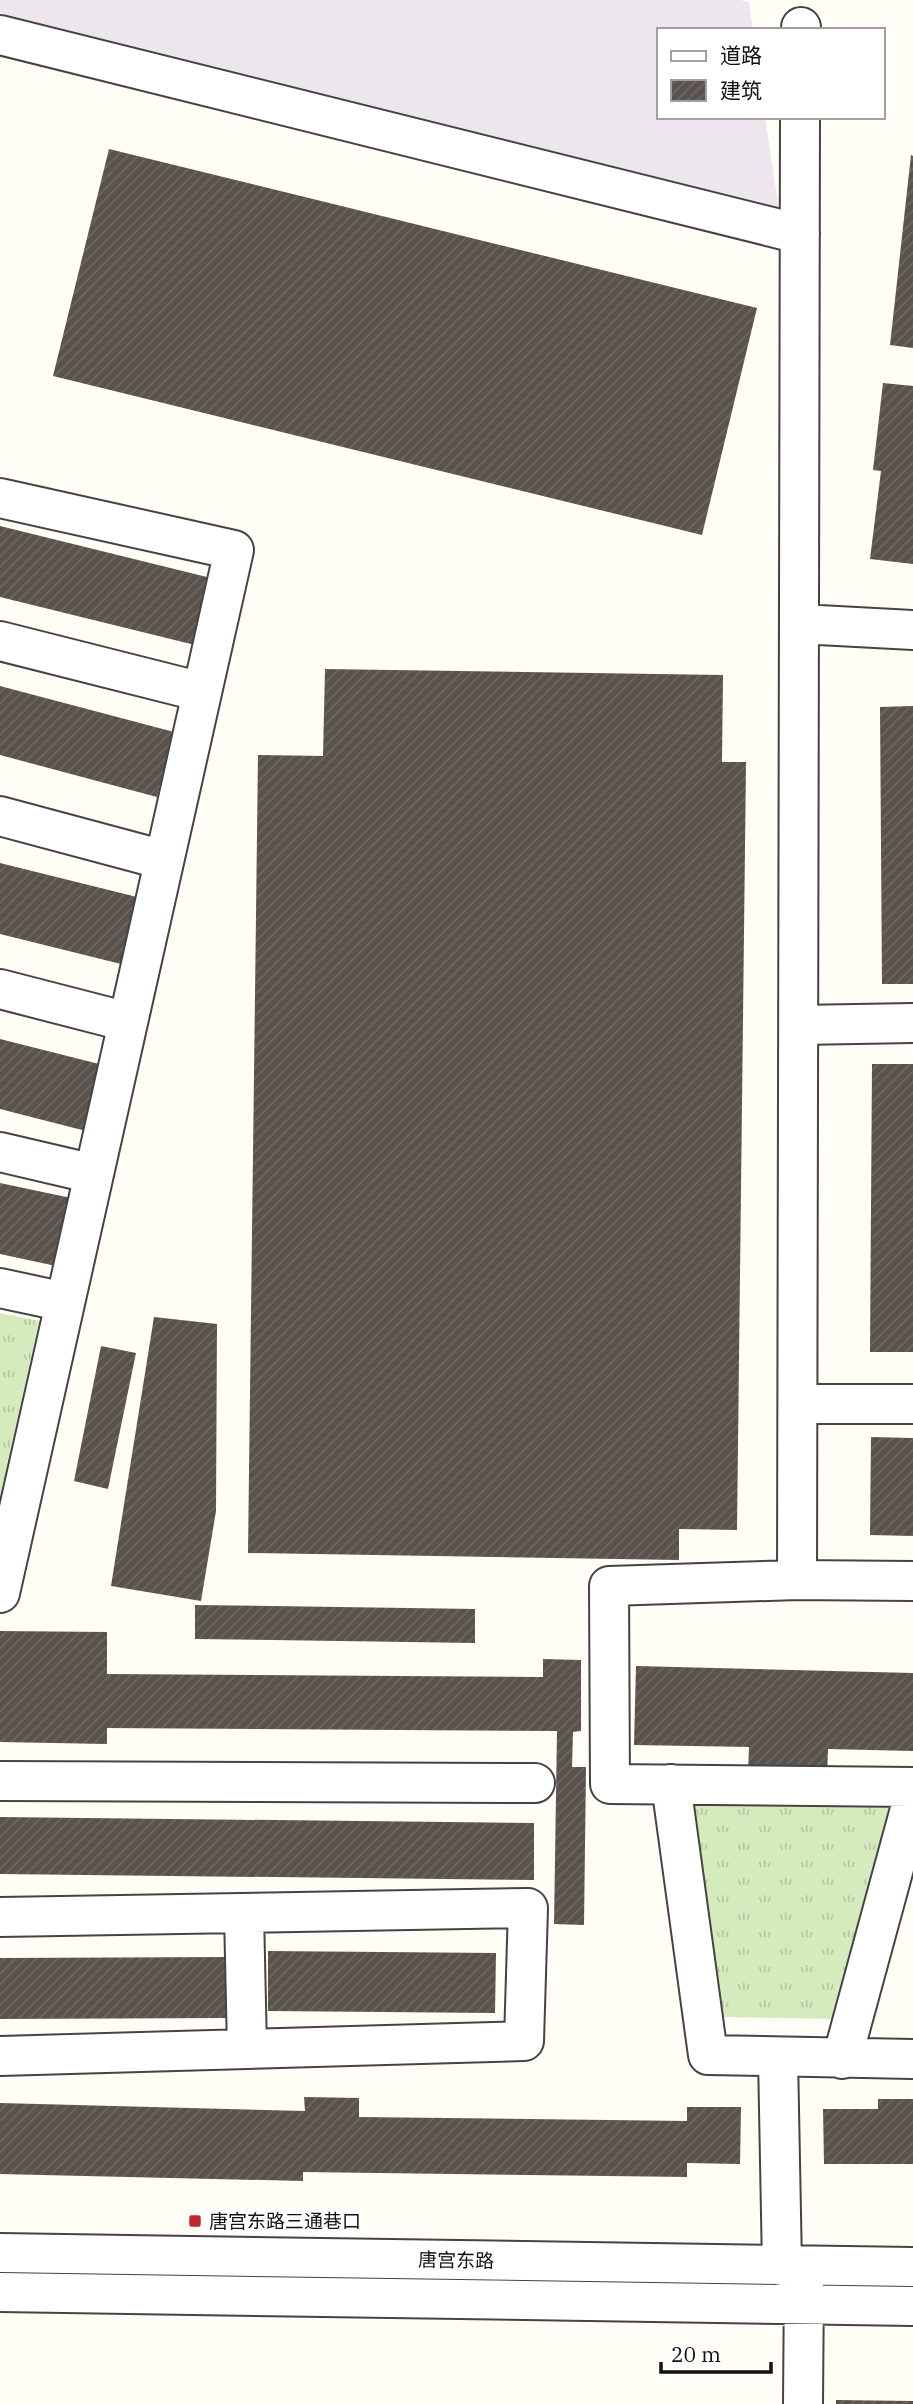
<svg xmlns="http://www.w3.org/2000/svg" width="913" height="2404" viewBox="0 0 913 2404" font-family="'IBM Plex Serif','Noto Sans SC',serif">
	<defs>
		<pattern id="grass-tufts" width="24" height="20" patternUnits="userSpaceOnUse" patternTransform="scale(1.75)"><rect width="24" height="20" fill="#d5ebbd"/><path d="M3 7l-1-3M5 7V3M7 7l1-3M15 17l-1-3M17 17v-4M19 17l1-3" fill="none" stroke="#b6c8a1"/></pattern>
		<pattern id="building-hatch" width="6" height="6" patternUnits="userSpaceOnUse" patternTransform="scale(1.75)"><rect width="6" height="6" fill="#5a524d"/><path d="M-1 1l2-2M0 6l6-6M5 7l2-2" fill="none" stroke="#6d6662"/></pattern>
	</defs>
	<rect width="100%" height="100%" fill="#fffdf5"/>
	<path fill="#eee6ef" d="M 0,0 L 740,0 L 749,2 L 753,30 L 659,30 L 659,117 L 765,117 L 779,210 L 0,13 Z"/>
	<path fill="url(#grass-tufts)" d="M 0,1313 L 39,1321 L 0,1496 Z
		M 685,1801 L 890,1806 L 841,2019 L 722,2017 Z"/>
	<path fill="url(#building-hatch)" d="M 109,149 L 757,308 L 702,535 L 53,376 Z
		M 911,155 L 913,156 L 913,348 L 890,345 Z
		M 883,383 L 913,386 L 913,564 L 870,559 L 881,471 L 873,470 Z
		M 0,526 L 211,578 L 195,645 L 0,597 Z
		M 325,669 L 723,675 L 722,762 L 746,762 L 737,1530 L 679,1529 L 679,1560 L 248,1553 L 258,755 L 323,756 Z
		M 0,686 L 174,732 L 157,797 L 0,755 Z
		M 913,706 L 913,984 L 882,984 L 880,707 Z
		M 0,863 L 145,899 L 129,966 L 0,934 Z
		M 0,1039 L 103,1065 L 86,1131 L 0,1109 Z
		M 872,1064 L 913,1064 L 913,1352 L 870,1352 Z
		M 0,1183 L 71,1198 L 56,1266 L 0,1254 Z
		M 154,1317 L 217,1324 L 216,1511 L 201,1601 L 111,1586 Z
		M 101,1346 L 136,1353 L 108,1489 L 74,1481 Z
		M 871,1437 L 913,1438 L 913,1536 L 870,1535 Z
		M 195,1605 L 475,1609 L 475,1643 L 195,1639 Z
		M 0,1631 L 107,1632 L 107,1674 L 543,1677 L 543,1659 L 581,1660 L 581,1731 L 573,1732 L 572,1767 L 586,1767 L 584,1925 L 554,1924 L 557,1731 L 107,1728 L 107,1744 L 0,1742 Z
		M 636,1666 L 913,1673 L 913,1751 L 828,1749 L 827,1775 L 748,1773 L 749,1747 L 634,1745 Z
		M 0,1817 L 534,1823 L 534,1880 L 0,1874 Z
		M 268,1951 L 496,1953 L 495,2013 L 268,2011 Z
		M 228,1957 L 229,2018 L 0,2019 L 0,1958 Z
		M 304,2097 L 359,2098 L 359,2117 L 687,2121 L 687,2107 L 741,2107 L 740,2164 L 687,2163 L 687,2177 L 303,2172 L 303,2181 L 0,2174 L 0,2103 L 305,2111 Z
		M 878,2099 L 913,2099 L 913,2164 L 824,2164 L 823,2109 L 878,2109 Z
		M 836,2400 L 913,2401 L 913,2404 L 836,2404 Z"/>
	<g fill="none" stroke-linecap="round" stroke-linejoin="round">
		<defs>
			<path id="minor" d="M 801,30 L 801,27
				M 0,35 L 800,234
				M 0,498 L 234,550 L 0,1593
				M 800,624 L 913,630
				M 0,641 L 202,692
				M 0,816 L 164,860
				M 0,989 L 128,1022
				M 799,1025 L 913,1023
				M 0,1152 L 94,1174
				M 0,1288 L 65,1302
				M 798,1404 L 913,1404
				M 797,1580 L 800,117
				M 913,1581 L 797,1580 L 609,1586 L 610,1784 L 913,1787
				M 0,1781 L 535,1783
				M 671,1784 L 708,2055 L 913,2059
				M 244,1913 L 247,2049
				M 0,1917 L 528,1908 L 524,2041 L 0,2056
				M 778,2057 L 782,2266
				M 842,2059 L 913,1798
				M 0,2253 L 913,2267
				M 0,2292 L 913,2306
				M 803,2404 L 804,2278"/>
		</defs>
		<use href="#minor" stroke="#444" stroke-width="42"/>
		<use href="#minor" stroke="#fff" stroke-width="38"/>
	</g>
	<rect fill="#c4262e" stroke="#fff" stroke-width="2.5" x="188" y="2214" width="14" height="14" rx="3.5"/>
	<g text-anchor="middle" stroke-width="7" stroke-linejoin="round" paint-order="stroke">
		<g font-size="19" fill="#111" stroke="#fff" text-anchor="start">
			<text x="209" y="2228">唐宫东路三通巷口</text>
		</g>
		<g font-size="19" fill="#111" stroke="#fff">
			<text transform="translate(456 2260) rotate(1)" y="7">唐宫东路</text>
		</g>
	</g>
	<rect x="657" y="28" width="228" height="91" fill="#ffffff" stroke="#a0a0a0" stroke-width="2"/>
	<rect x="671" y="51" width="35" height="10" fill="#ffffff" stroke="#a0a0a0" stroke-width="2"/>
	<text x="720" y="63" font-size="21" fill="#111111">道路</text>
	<rect x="671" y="80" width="35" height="21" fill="url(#building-hatch)" stroke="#a0a0a0" stroke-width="2"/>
	<text x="720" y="98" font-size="21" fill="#111111">建筑</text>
	<path d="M661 2362v10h110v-10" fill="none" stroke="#111111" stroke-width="3.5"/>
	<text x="671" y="2362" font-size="21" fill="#111111" stroke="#ffffff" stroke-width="5" paint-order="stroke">20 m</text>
</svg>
